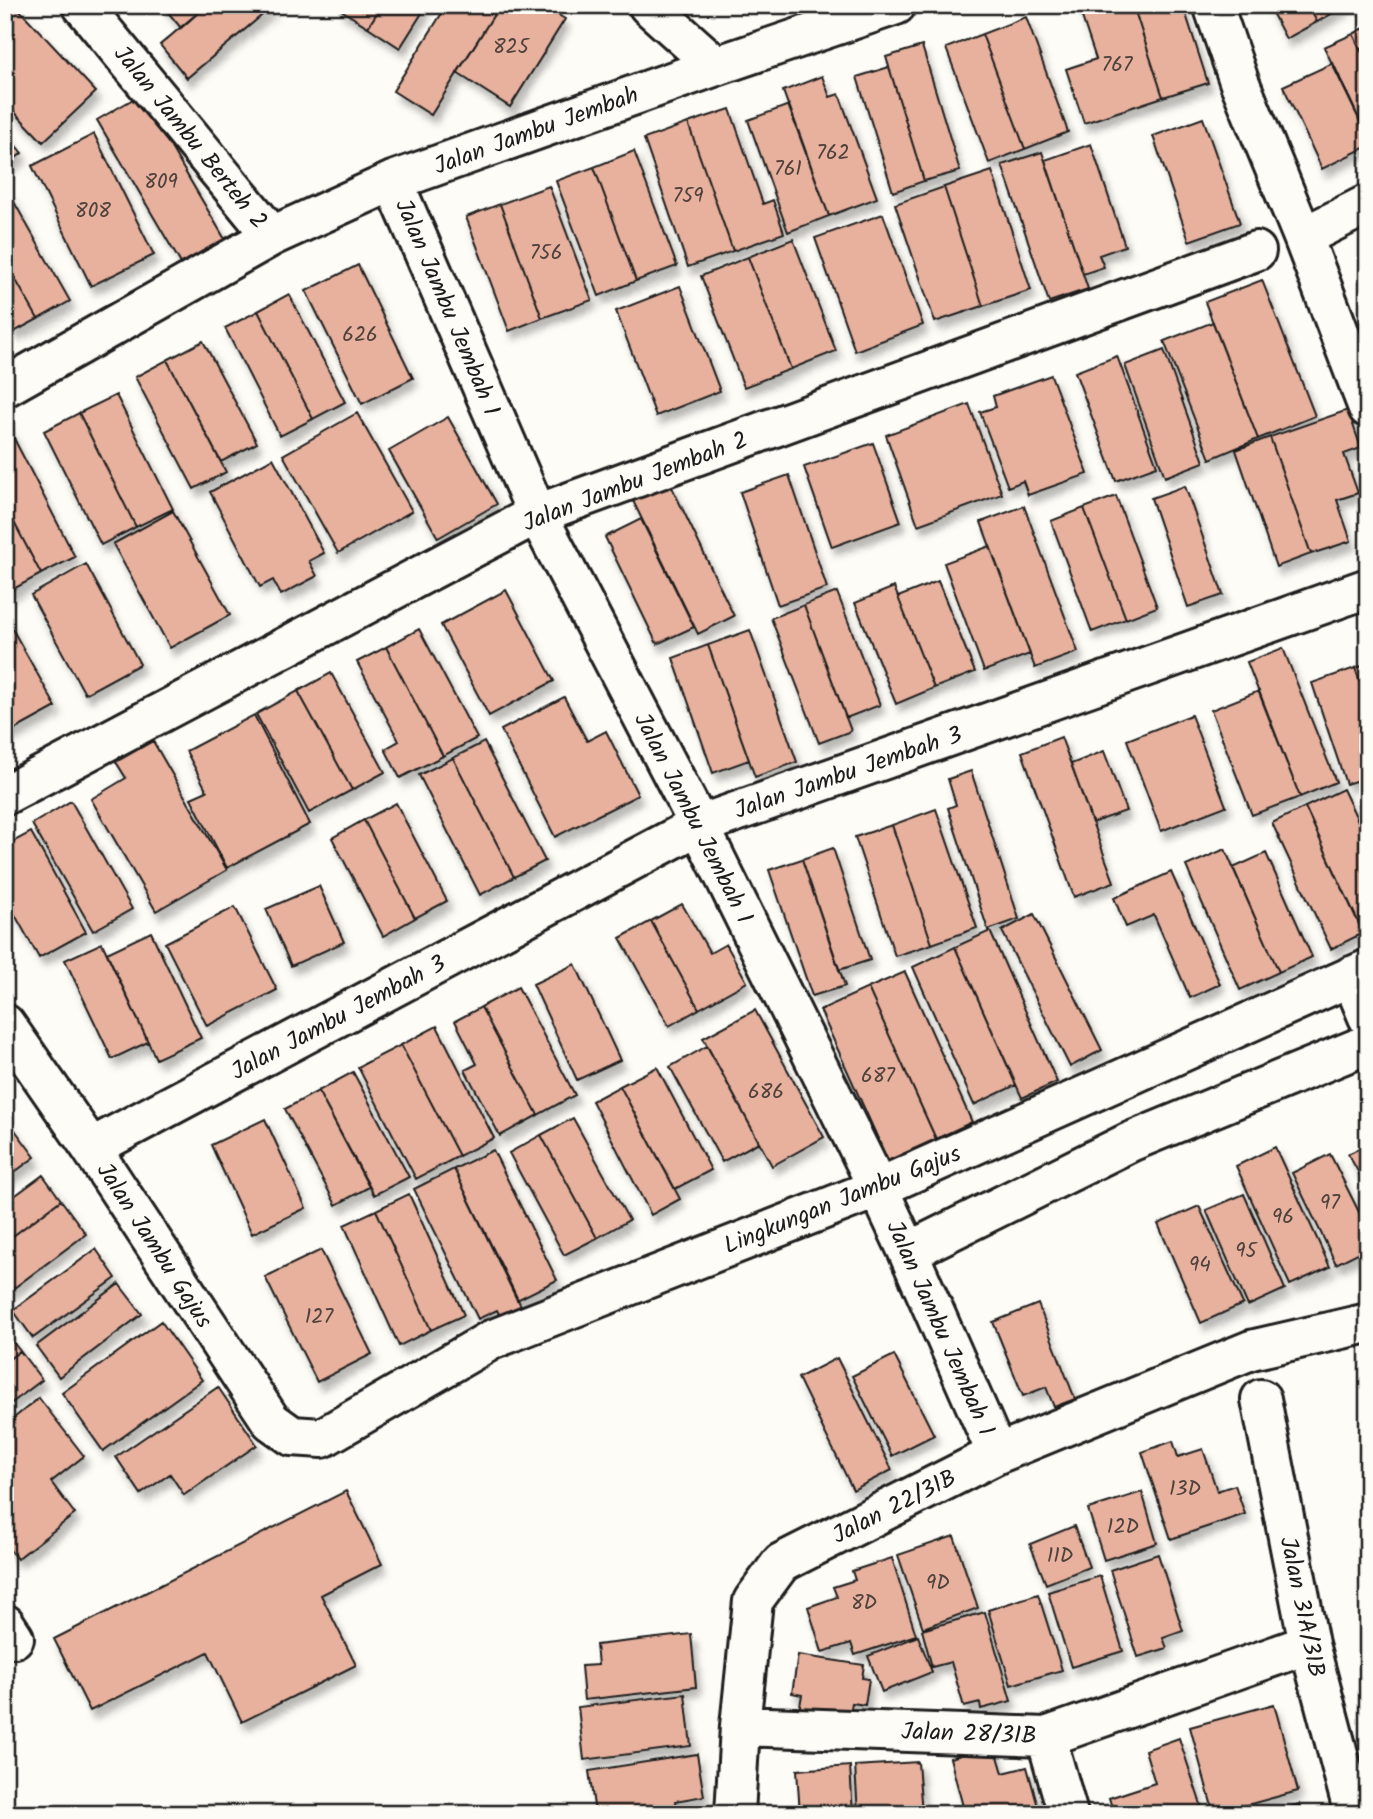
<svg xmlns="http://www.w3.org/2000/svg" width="1373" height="1819" viewBox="0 0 1373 1819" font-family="Kalam,sans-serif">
	<defs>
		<filter id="shadow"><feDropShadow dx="4.5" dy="8" stdDeviation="3.5" flood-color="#0004"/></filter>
	</defs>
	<rect width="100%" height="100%" fill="#fdfcf7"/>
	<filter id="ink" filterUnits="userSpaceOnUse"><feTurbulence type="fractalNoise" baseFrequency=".0143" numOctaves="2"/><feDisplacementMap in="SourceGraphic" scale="14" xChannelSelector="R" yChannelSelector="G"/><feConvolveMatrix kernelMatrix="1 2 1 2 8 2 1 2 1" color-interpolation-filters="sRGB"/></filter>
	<g filter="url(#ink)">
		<path fill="#e8b19e" stroke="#1c1c1c" stroke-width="2" filter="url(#shadow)" d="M 12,5 L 15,5 L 96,92 L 43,142 L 5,102 L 5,11 Z
			M 162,5 L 207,5 L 181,28 Z
			M 207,5 L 273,6 L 187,78 L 160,45 Z
			M 340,5 L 382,5 L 368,27 L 338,8 Z
			M 382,5 L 427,5 L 400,48 L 368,27 Z
			M 447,5 L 500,5 L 431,115 L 393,91 Z
			M 500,5 L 546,5 L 545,7 L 565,19 L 510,107 L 457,73 Z
			M 1078,5 L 1133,5 L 1163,97 L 1084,123 L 1066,69 L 1096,59 Z
			M 1133,5 L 1183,5 L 1208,83 L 1163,97 Z
			M 1268,5 L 1308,5 L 1317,22 L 1286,39 Z
			M 1308,5 L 1347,5 L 1317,22 Z
			M 1026,17 L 1068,132 L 1025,149 L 982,34 Z
			M 1368,26 L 1368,65 L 1353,34 Z
			M 982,34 L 1025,149 L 989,163 L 946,48 Z
			M 1353,34 L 1368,65 L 1368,133 L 1366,134 L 1324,47 Z
			M 922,46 L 960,171 L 924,181 L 886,57 Z
			M 1333,63 L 1368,138 L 1368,146 L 1322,169 L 1283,86 Z
			M 889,67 L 924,181 L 893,192 L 857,77 Z
			M 822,76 L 830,97 L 839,94 L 877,198 L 829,216 L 783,91 Z
			M 140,95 L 226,241 L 183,267 L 97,120 Z
			M 789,105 L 829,216 L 788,232 L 748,120 Z
			M 730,109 L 763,204 L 773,200 L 784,233 L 733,251 L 688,123 Z
			M 1203,118 L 1240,223 L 1189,241 L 1153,136 Z
			M 688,123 L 733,251 L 688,267 L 644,139 Z
			M 5,133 L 22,153 L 5,167 Z
			M 94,134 L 154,255 L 91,286 L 32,166 Z
			M 1091,144 L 1125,246 L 1099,255 L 1104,267 L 1083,274 L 1045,160 Z
			M 634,151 L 677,266 L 636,281 L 594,167 Z
			M 1042,152 L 1088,289 L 1049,302 L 1002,165 Z
			M 594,167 L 636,281 L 599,296 L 556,181 Z
			M 992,171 L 1031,290 L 983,306 L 944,187 Z
			M 549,186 L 592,300 L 542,318 L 500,204 Z
			M 944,187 L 983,306 L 935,322 L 895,204 Z
			M 9,193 L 70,301 L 38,319 L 5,261 L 5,196 Z
			M 500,204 L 542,318 L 509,331 L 466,217 Z
			M 883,214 L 923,325 L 855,351 L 815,238 Z
			M 793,239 L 836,351 L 791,369 L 748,257 Z
			M 748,257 L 791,369 L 744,387 L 701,276 Z
			M 5,261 L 38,319 L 14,332 L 7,321 L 5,322 Z
			M 358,265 L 413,378 L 362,404 L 306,291 Z
			M 1262,280 L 1315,416 L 1258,439 L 1205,302 Z
			M 680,286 L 720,391 L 656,416 L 616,311 Z
			M 289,294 L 345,402 L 313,419 L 258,311 Z
			M 258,311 L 313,419 L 280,436 L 225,328 Z
			M 1213,322 L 1258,439 L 1210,459 L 1164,341 Z
			M 203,341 L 257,443 L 221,462 L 167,360 Z
			M 1164,350 L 1204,462 L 1165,477 L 1125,365 Z
			M 1117,356 L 1157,466 L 1116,481 L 1075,372 Z
			M 167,360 L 226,472 L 194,489 L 135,377 Z
			M 1051,375 L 1088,474 L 1028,495 L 1023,481 L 1008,487 L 980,412 L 996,407 L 993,396 Z
			M 116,395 L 173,509 L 136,527 L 79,413 Z
			M 969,404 L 1002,494 L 918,525 L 886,435 Z
			M 1348,410 L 1361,448 L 1344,454 L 1358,493 L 1337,500 L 1351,541 L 1311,554 L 1270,437 Z
			M 79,413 L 136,527 L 101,545 L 44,431 Z
			M 357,413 L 412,511 L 338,553 L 283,455 Z
			M 448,417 L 497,504 L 438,538 L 389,451 Z
			M 6,423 L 75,557 L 41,574 L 5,505 Z
			M 1270,437 L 1311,554 L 1276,567 L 1236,450 Z
			M 873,443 L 901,522 L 832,547 L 804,467 Z
			M 273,458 L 324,553 L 309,561 L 317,576 L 281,595 L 273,580 L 260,587 L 210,492 Z
			M 789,475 L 827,588 L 778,605 L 740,492 Z
			M 670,483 L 734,616 L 698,634 L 633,501 Z
			M 1185,486 L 1223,595 L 1188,607 L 1151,498 Z
			M 1116,496 L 1157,607 L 1126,619 L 1084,508 Z
			M 5,505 L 41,574 L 8,592 L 5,587 Z
			M 1024,506 L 1078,652 L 1035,668 L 981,522 Z
			M 1084,508 L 1126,619 L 1092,632 L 1051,521 Z
			M 173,511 L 230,615 L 170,648 L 113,544 Z
			M 641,519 L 694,627 L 657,644 L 605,537 Z
			M 990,546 L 1030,654 L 984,671 L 944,563 Z
			M 86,564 L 140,664 L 85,694 L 31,595 Z
			M 938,581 L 975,672 L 934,688 L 898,597 Z
			M 894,587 L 934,688 L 896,704 L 855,603 Z
			M 506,590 L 554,681 L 489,716 L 441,625 Z
			M 837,592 L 880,705 L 846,718 L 804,605 Z
			M 804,605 L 851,731 L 819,743 L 771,618 Z
			M 5,616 L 56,707 L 5,735 Z
			M 419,629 L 477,738 L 443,756 L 386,647 Z
			M 750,630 L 797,762 L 755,777 L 708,645 Z
			M 708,645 L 749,760 L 713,773 L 673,658 Z
			M 386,647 L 443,756 L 400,778 L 385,749 L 399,741 L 357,662 Z
			M 1283,648 L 1336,782 L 1300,797 L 1247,662 Z
			M 1368,664 L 1368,705 L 1355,668 Z
			M 1355,668 L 1368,705 L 1368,777 L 1346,784 L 1312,683 Z
			M 331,673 L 385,772 L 352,790 L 298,691 Z
			M 298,691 L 352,790 L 309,813 L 256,714 Z
			M 1259,691 L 1300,797 L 1252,815 L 1211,710 Z
			M 564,697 L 587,741 L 606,731 L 638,795 L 555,837 L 501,730 Z
			M 254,715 L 310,824 L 227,868 L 191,798 L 207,791 L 186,751 Z
			M 1191,715 L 1226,806 L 1161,831 L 1127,740 Z
			M 1061,737 L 1114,882 L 1074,897 L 1022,752 Z
			M 153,741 L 227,870 L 156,911 L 91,799 L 126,778 L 116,762 Z
			M 484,742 L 545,861 L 514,877 L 453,758 Z
			M 1104,751 L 1126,811 L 1092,823 L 1071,764 Z
			M 453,758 L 514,877 L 480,895 L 419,775 Z
			M 971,771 L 1019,919 L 988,930 L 948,808 L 956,805 L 948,779 Z
			M 1343,789 L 1368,842 L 1368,943 L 1305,807 Z
			M 71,801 L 132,909 L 93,931 L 32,824 Z
			M 396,803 L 447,901 L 415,918 L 364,820 Z
			M 1305,807 L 1363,933 L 1331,949 L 1272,823 Z
			M 936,809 L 977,928 L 932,944 L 892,825 Z
			M 364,820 L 415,918 L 383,936 L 332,838 Z
			M 892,825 L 932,944 L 895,956 L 855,837 Z
			M 31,832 L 86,932 L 39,958 L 5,897 L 5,846 Z
			M 833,848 L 870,960 L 839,970 L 802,859 Z
			M 1225,849 L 1279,972 L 1240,990 L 1186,866 Z
			M 1266,853 L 1312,957 L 1279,972 L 1233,868 Z
			M 802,859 L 845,986 L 812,996 L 769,870 Z
			M 1171,872 L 1220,984 L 1190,998 L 1154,915 L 1126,927 L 1114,898 Z
			M 319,886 L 344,942 L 291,966 L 266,909 Z
			M 682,904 L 710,953 L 726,944 L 747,982 L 699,1009 L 651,921 Z
			M 235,907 L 277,990 L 207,1026 L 165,943 Z
			M 1034,914 L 1102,1050 L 1070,1067 L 1002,931 Z
			M 651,921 L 699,1009 L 669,1026 L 620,938 Z
			M 990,931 L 1057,1082 L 1022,1098 L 955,947 Z
			M 151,932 L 201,1038 L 156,1059 L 107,953 Z
			M 102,943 L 148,1042 L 112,1059 L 65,960 Z
			M 955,947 L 1016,1085 L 974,1105 L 913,967 Z
			M 575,964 L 620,1060 L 577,1080 L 533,984 Z
			M 905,972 L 972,1122 L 936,1139 L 868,988 Z
			M 518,987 L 575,1095 L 538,1115 L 481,1007 Z
			M 868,988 L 936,1139 L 888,1161 L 820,1010 Z
			M 481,1007 L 538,1115 L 500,1136 L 465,1070 L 477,1064 L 455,1021 Z
			M 755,1010 L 824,1137 L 772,1166 L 703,1038 Z
			M 437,1026 L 494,1138 L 459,1156 L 401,1045 Z
			M 401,1045 L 459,1156 L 416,1179 L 358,1067 Z
			M 707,1046 L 759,1142 L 722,1162 L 670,1067 Z
			M 657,1067 L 711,1170 L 675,1189 L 620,1086 Z
			M 353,1072 L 409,1177 L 374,1195 L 318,1091 Z
			M 620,1086 L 680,1199 L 651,1215 L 592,1101 Z
			M 318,1091 L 369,1187 L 336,1205 L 285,1109 Z
			M 573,1118 L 629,1220 L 597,1238 L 541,1135 Z
			M 265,1119 L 306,1208 L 252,1234 L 211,1145 Z
			M 9,1122 L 35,1157 L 5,1179 L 5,1124 Z
			M 541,1135 L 597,1238 L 564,1255 L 509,1153 Z
			M 1368,1144 L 1368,1189 L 1348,1154 Z
			M 1275,1147 L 1330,1267 L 1290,1285 L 1236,1166 Z
			M 493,1150 L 557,1280 L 517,1300 L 454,1169 Z
			M 1330,1154 L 1368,1230 L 1368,1248 L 1336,1264 L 1292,1173 Z
			M 454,1169 L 525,1314 L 504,1324 L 497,1310 L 478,1319 L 414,1189 Z
			M 43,1175 L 61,1200 L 5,1242 L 5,1203 Z
			M 409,1194 L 464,1315 L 431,1330 L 376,1210 Z
			M 1244,1194 L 1285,1289 L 1248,1306 L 1206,1210 Z
			M 61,1200 L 86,1234 L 6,1294 L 5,1242 Z
			M 1199,1206 L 1243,1304 L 1201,1323 L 1158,1224 Z
			M 376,1210 L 431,1330 L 399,1346 L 344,1225 Z
			M 96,1249 L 116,1278 L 33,1338 L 13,1310 Z
			M 321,1250 L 372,1354 L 317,1382 L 265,1277 Z
			M 119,1284 L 142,1314 L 59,1377 L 36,1346 Z
			M 1038,1304 L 1075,1399 L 1054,1407 L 1046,1387 L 1023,1396 L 993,1322 Z
			M 161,1321 L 202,1380 L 103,1451 L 62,1393 Z
			M 5,1332 L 20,1351 L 5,1362 Z
			M 20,1351 L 42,1380 L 5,1408 L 5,1362 Z
			M 894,1355 L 934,1435 L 892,1456 L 852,1376 Z
			M 837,1358 L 892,1470 L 853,1490 L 798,1378 Z
			M 218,1387 L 257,1445 L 184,1495 L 170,1474 L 141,1494 L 116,1457 Z
			M 39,1398 L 84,1456 L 51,1482 L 75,1514 L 17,1559 L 5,1544 L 5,1425 Z
			M 1173,1441 L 1178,1457 L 1203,1449 L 1217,1491 L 1235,1485 L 1245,1514 L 1171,1539 L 1142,1452 Z
			M 346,1491 L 382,1564 L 321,1595 L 356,1665 L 242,1722 L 208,1652 L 90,1711 L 54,1639 Z
			M 1142,1492 L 1157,1543 L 1104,1560 L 1088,1509 Z
			M 1074,1526 L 1089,1567 L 1046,1584 L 1030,1544 Z
			M 954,1536 L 978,1608 L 923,1628 L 898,1555 Z
			M 1158,1554 L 1183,1631 L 1163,1638 L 1167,1648 L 1138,1657 L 1110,1570 Z
			M 892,1558 L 916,1635 L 855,1655 L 851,1643 L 822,1652 L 808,1607 L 837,1597 L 833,1587 L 855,1580 L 852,1571 Z
			M 1100,1576 L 1123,1651 L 1071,1667 L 1048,1592 Z
			M 1038,1594 L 1062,1670 L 1011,1685 L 988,1610 Z
			M 985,1612 L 1011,1701 L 981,1709 L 980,1703 L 964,1707 L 951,1662 L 932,1667 L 922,1630 Z
			M 691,1634 L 696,1687 L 584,1700 L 581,1666 L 598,1665 L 596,1645 Z
			M 918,1636 L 932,1672 L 882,1692 L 868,1656 Z
			M 798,1655 L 864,1665 L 862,1678 L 869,1679 L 865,1705 L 852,1703 L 849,1718 L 798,1716 L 802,1695 L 792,1693 Z
			M 685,1694 L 691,1746 L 584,1760 L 578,1707 Z
			M 1274,1704 L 1298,1791 L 1214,1814 L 1190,1727 Z
			M 1179,1738 L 1204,1814 L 1114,1814 L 1109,1798 L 1155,1783 L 1145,1750 Z
			M 995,1746 L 1003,1773 L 1027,1767 L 1040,1814 L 965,1814 L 950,1758 Z
			M 697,1754 L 704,1796 L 675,1801 L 677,1814 L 619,1814 L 618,1809 L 595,1813 L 589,1771 Z
			M 918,1762 L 922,1814 L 858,1814 L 855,1766 Z
			M 850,1766 L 853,1814 L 800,1814 L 797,1770 Z
			M 1299,1804 L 1302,1814 L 1267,1814 Z"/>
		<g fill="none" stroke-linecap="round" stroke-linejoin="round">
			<defs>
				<path id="street" d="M 82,5 L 272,236
					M 648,5 L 716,66
					M 1213,5 L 1239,81 L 1303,237 L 1368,408
					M 393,181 L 537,514 L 699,825 L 878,1188 L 908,1252 L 997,1454
					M 1303,237 L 1368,204
					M 5,387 L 272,236 L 393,181 L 716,66 L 896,5
					M 5,795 L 537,514 L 1256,251
					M 1351,976 L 1368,1017
					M 5,1024 L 91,1148 L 271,1421 L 292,1436 L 322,1438 L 491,1340 L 878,1188 L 1368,969
					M 91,1148 L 699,825 L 1368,588
					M 908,1252 L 1130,1142 L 1368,1044
					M 1261,1399 L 1309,1644 L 1354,1814
					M 5,1624 L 14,1638
					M 740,1726 L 1046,1737 L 1309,1644
					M 1046,1737 L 1068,1814
					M 735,1814 L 740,1726 L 753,1601 L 781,1563 L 997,1454 L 1251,1350 L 1368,1323"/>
			</defs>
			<use href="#street" stroke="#1c1c1c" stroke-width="44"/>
			<use href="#street" stroke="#fdfcf7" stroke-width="38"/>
		</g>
	</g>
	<g text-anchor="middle" stroke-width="5" stroke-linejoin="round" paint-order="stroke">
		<g font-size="21" fill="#4f413c">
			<text x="511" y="53">825</text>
			<text x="1117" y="71">767</text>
			<text x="833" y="159">762</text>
			<text x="788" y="175">761</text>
			<text x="161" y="188">809</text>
			<text x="688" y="202">759</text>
			<text x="93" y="217">808</text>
			<text x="546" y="259">756</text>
			<text x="360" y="341">626</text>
			<text x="878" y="1082">687</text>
			<text x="766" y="1098">686</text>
			<text x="1330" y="1209">97</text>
			<text x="1283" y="1223">96</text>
			<text x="1246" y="1257">95</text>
			<text x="1200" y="1271">94</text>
			<text x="319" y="1323">127</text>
			<text x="1185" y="1495">13D</text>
			<text x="1123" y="1533">12D</text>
			<text x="1060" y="1562">11D</text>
			<text x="938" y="1589">9D</text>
			<text x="864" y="1609">8D</text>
		</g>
		<g font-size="24" fill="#1c1c1c" stroke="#fdfcf7">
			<text transform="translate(536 130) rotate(-20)" y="8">Jalan Jambu Jembah</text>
			<text transform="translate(191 137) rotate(51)" y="8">Jalan Jambu Berteh 2</text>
			<text transform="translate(448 307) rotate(67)" y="8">Jalan Jambu Jembah 1</text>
			<text transform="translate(635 481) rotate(-21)" y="8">Jalan Jambu Jembah 2</text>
			<text transform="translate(848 772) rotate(-19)" y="8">Jalan Jambu Jembah 3</text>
			<text transform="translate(694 818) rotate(63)" y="8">Jalan Jambu Jembah 1</text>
			<text transform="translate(338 1017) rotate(-28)" y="8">Jalan Jambu Jembah 3</text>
			<text transform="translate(842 1199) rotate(-22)" y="8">Lingkungan Jambu Gajus</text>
			<text transform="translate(155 1245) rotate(57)" y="8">Jalan Jambu Gajus</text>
			<text transform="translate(941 1328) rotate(66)" y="8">Jalan Jambu Jembah 1</text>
			<text transform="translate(894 1506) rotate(-27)" y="8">Jalan 22/31B</text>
			<text transform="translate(1303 1607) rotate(78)" y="8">Jalan 31A/31B</text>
			<text transform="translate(969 1733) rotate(2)" y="8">Jalan 28/31B</text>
		</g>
	</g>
	<rect width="1373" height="1819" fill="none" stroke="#fdfcf7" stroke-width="28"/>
	<rect x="14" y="14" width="1345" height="1791" fill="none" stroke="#1c1c1c" stroke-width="2.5" filter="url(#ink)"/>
</svg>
